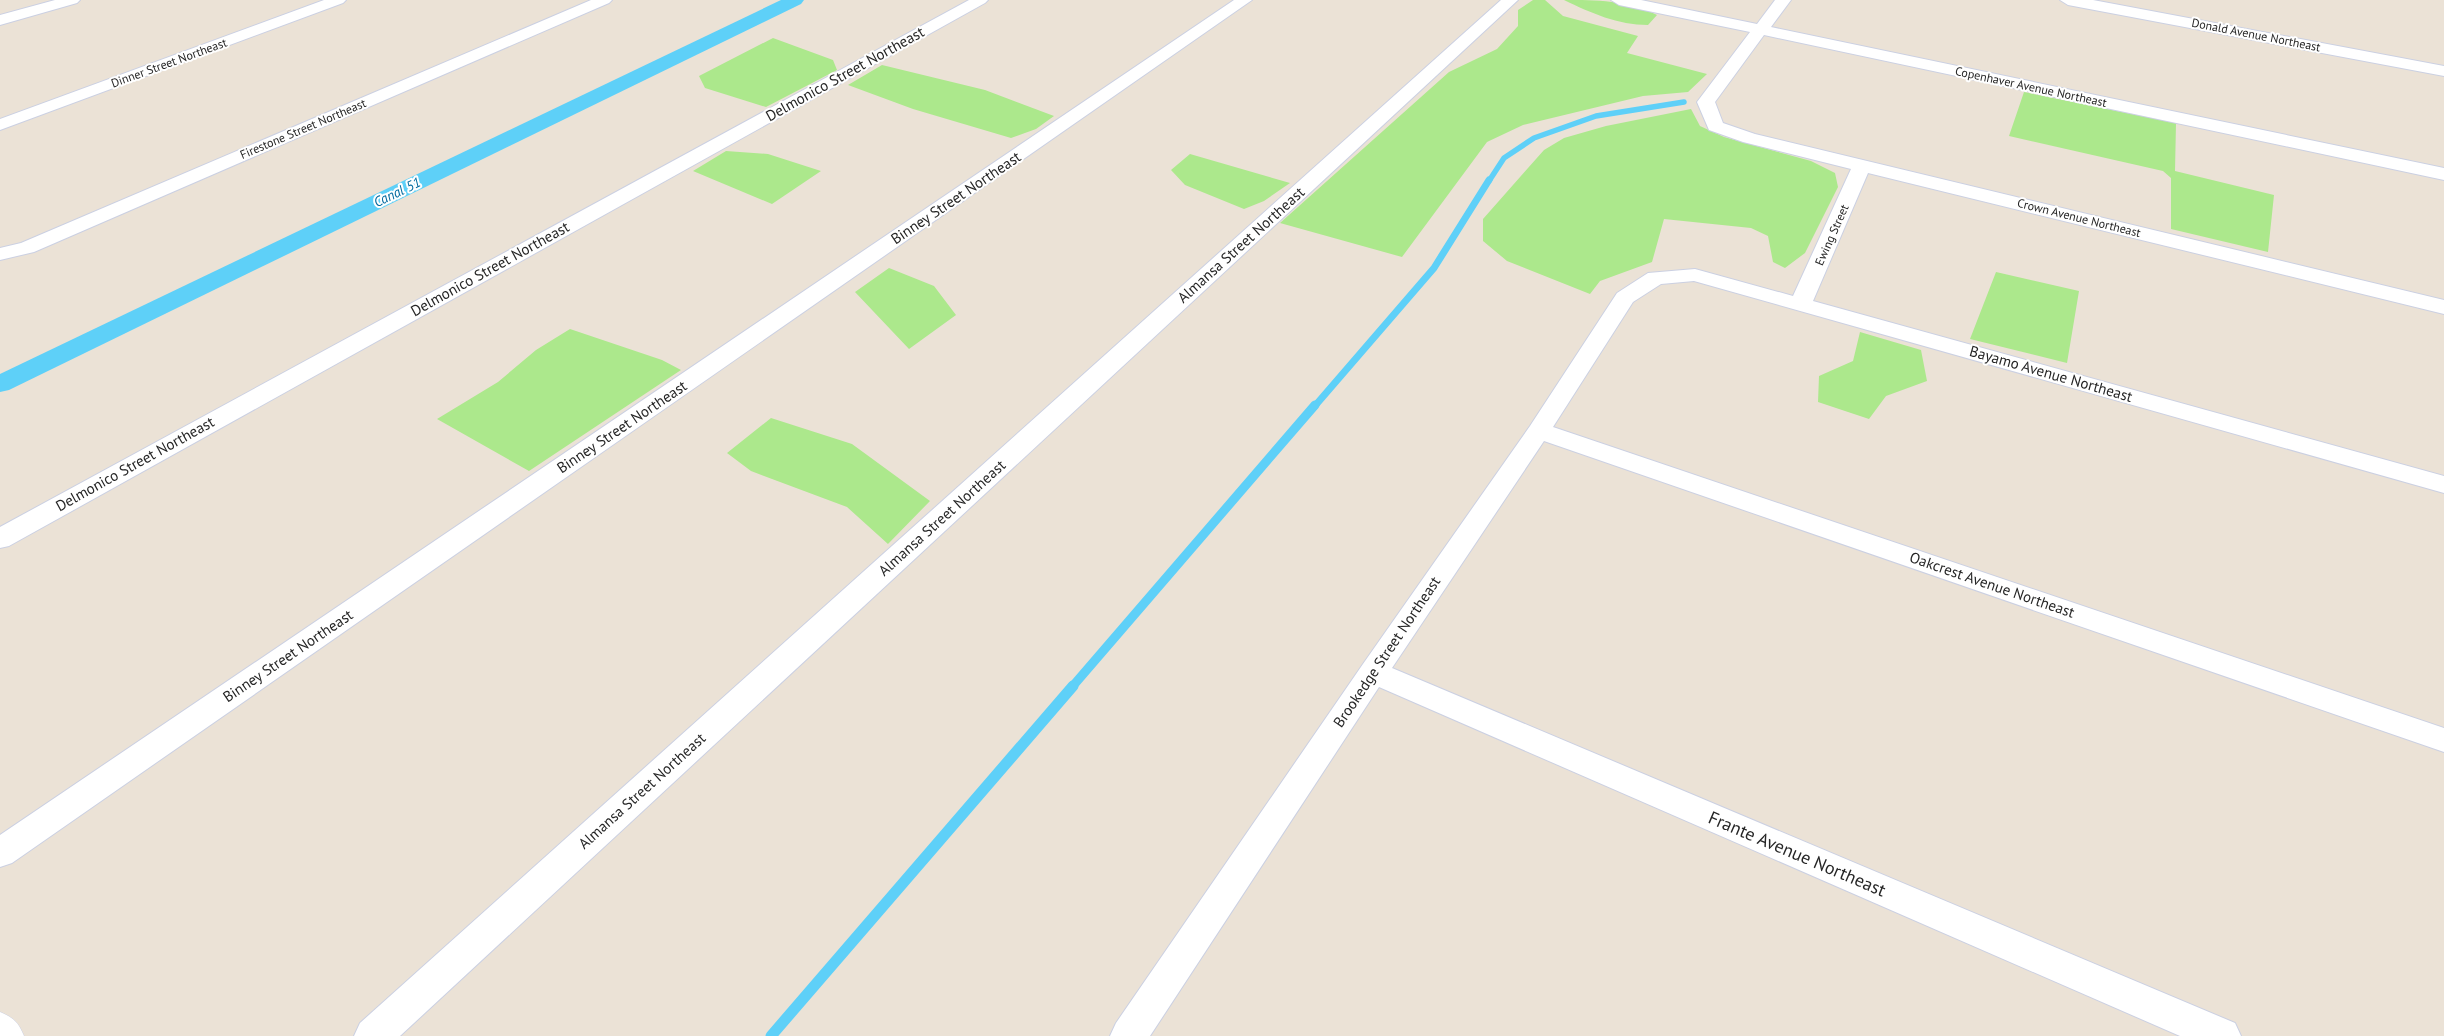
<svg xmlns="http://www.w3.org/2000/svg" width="2444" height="1036" viewBox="0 0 2444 1036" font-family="'PT Sans',sans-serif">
	<rect width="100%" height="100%" fill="#ebe2d6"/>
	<path fill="#ace88c" d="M 1533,0 L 1545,0 L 1563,16 L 1638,36 L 1627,53 L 1707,74 L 1688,92 L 1643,96 L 1523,125 L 1487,142 L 1402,257 L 1280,223 L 1449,72 L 1497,49 L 1518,26 L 1518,10 Z
		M 1564,0 C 1597,0 1627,0 1657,15 L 1648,25 C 1618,25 1591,13 1564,0 Z
		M 773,38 L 833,60 L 837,70 L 766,107 L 705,88 L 699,76 Z
		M 882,65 L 985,90 L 1054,116 L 1036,129 L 1011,138 L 913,109 L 848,85 Z
		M 2024,92 L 2176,123 L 2175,171 L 2274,195 L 2268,252 L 2171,229 L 2171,178 L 2163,171 L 2009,136 Z
		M 1691,109 L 1700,126 L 1724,137 L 1811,161 L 1835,173 L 1838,187 L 1805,253 L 1785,268 L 1773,262 L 1768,236 L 1751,228 L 1664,219 L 1652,262 L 1600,281 L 1590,294 L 1507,261 L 1483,241 L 1483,219 L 1544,150 L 1564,138 L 1606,126 Z
		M 726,151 L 768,154 L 821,171 L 772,204 L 693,171 Z
		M 1190,154 L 1290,183 L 1264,201 L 1244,209 L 1185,185 L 1171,170 Z
		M 889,268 L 934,286 L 956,315 L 909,349 L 855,292 Z
		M 1996,272 L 2079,291 L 2067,363 L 1970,339 Z
		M 570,329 L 662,360 L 681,370 L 529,471 L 437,419 L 498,382 L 536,350 Z
		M 1860,332 L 1921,350 L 1927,381 L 1886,396 L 1869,419 L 1818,402 L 1819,376 L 1853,361 Z
		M 771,418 L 852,444 L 930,501 L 888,544 L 847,507 L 751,471 L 727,453 Z"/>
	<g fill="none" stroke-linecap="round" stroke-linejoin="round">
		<path stroke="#5ed0f8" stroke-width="5.5" d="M 1489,181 L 1504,158 L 1534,138 L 1596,116 L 1684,102"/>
		<path stroke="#5ed0f8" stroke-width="7" d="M 1314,407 L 1434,268 L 1489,180"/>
		<path stroke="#5ed0f8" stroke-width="9" d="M 1072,687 L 1315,405"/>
		<path stroke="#5ed0f8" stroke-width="11" d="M 771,1036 L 1073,686"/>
		<path fill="#5ed0f8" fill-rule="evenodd" d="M 781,0 L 804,0 L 801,4 L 9,390 L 0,392 L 0,374 Z"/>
		<defs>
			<path id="street" d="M 55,0 L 80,0 L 77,3 L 0,25 L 0,15 Z
				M 324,0 L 346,0 L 343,3 L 0,130 L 0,119 Z
				M 591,0 L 612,0 L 609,3 L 34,252 L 0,260 L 0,248 L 21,243 Z
				M 969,0 L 988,0 L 985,3 L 9,546 L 0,548 L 0,527 Z
				M 1234,0 L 1252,0 L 12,863 L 0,867 L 0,835 Z
				M 1501,0 L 1518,0 L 400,1036 L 354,1036 L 360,1023 Z
				M 1611,0 L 1641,0 L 1757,24 L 1775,0 L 1791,0 L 1771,27 L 2444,168 L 2444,180 L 1764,35 L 1715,102 L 1723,123 L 1755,134 L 2444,300 L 2444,314 L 1868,173 L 1813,301 L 2444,476 L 2444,493 L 1694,281 L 1661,284 L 1633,302 L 1553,427 L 2444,728 L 2444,752 L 1544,441 L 1392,668 L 2235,1023 L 2241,1036 L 2180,1036 L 1379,687 L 1150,1036 L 1110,1036 L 1116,1023 L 1363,664 L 1530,426 L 1617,293 L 1648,273 L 1695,269 L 1793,296 L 1851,169 L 1743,142 L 1709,130 L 1697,102 L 1750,32 L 1619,5 Z
				M 2060,0 L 2093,0 L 2444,66 L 2444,76 L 2068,5 Z"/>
			<path id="secondary" d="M 0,1012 C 14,1018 18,1022 24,1036 L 0,1036 Z"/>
		</defs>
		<use href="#street" stroke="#cbd0e2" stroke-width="2"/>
		<use href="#secondary" stroke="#cbd0e2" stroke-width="1"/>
		<use href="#street" fill="#fff" fill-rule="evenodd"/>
		<use href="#secondary" fill="#fff" fill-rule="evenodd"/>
	</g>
	<g text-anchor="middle" stroke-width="4" stroke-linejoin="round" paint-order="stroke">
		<g font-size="12" fill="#262626" stroke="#fff">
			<text transform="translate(2256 35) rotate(11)" y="4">Donald Avenue Northeast</text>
			<text transform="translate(169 63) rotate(-20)" y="4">Dinner Street Northeast</text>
			<text transform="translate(2031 87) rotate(12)" y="4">Copenhaver Avenue Northeast</text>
			<text transform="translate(303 129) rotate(-23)" y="4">Firestone Street Northeast</text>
			<text transform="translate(2079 218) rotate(14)" y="4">Crown Avenue Northeast</text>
			<text transform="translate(1832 235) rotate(-66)" y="4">Ewing Street</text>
		</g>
		<g font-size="14" font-style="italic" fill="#026a9f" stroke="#fff">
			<text transform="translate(397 192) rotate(-26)" y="5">Canal 51</text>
		</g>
		<g font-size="15" fill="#262626" stroke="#fff">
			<text transform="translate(845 74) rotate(-29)" y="5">Delmonico Street Northeast</text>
			<text transform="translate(956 198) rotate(-34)" y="5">Binney Street Northeast</text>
			<text transform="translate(1241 245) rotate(-42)" y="5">Almansa Street Northeast</text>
			<text transform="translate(490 269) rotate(-29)" y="5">Delmonico Street Northeast</text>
			<text transform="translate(2051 374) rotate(16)" y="5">Bayamo Avenue Northeast</text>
			<text transform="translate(622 427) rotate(-34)" y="5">Binney Street Northeast</text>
			<text transform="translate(135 464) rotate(-29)" y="5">Delmonico Street Northeast</text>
			<text transform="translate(942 518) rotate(-42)" y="5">Almansa Street Northeast</text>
			<text transform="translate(1992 585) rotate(19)" y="5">Oakcrest Avenue Northeast</text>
			<text transform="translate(1387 652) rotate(-56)" y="5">Brookedge Street Northeast</text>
			<text transform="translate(288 656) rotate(-34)" y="5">Binney Street Northeast</text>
			<text transform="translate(642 791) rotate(-42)" y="5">Almansa Street Northeast</text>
		</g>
		<g font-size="18" fill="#262626" stroke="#fff">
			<text transform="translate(1797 854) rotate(23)" y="6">Frante Avenue Northeast</text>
		</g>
	</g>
</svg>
